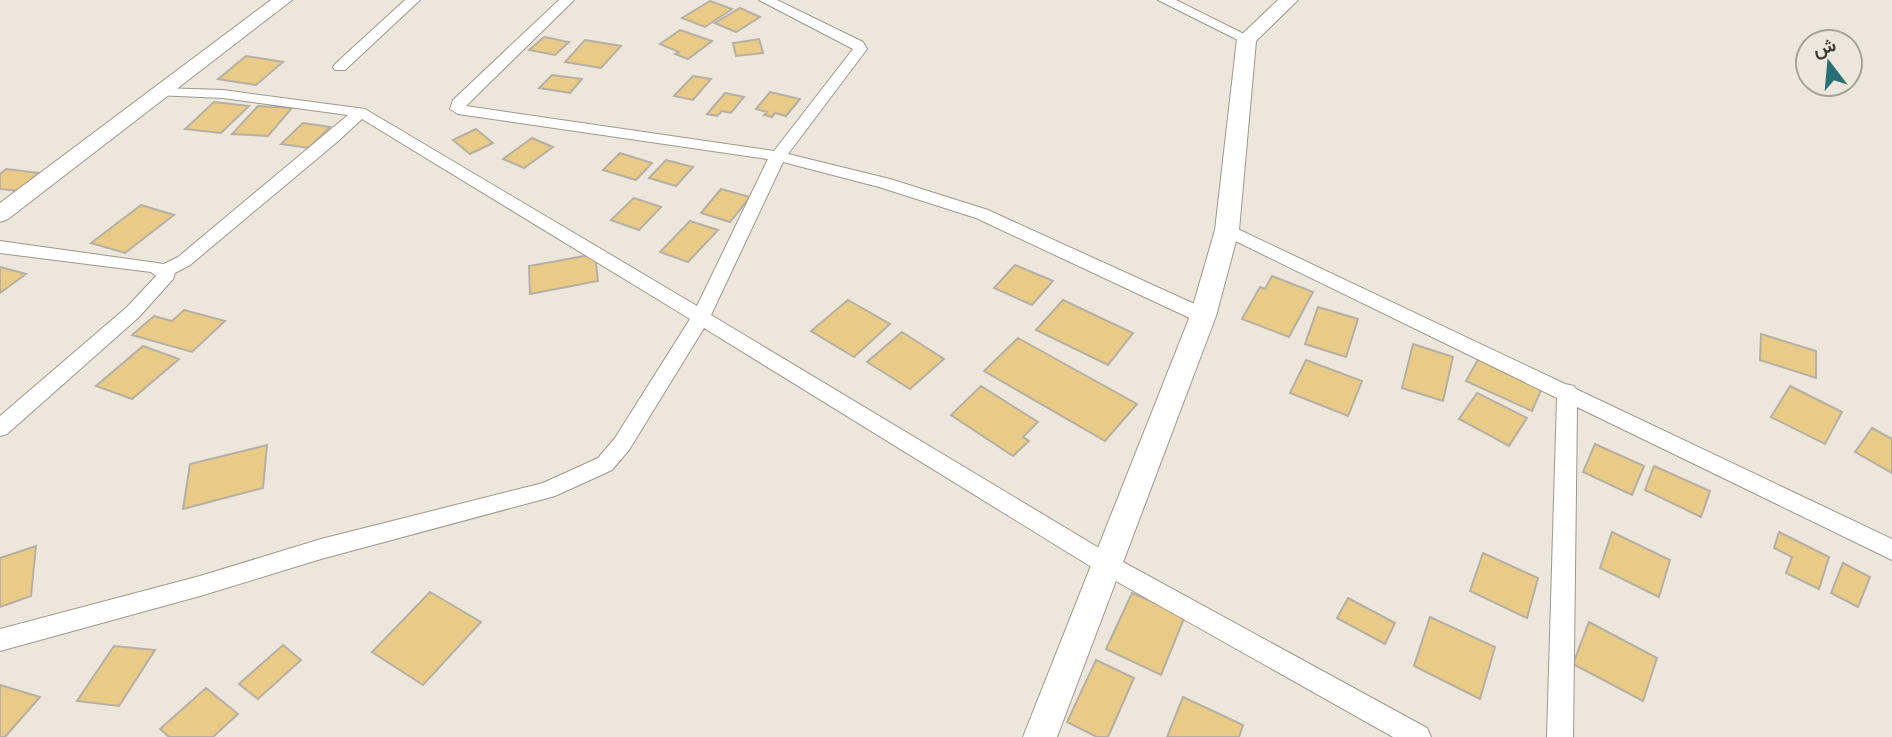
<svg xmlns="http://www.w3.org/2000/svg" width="1892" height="737" viewBox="0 0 1892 737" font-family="Commissioner,Vazirmatn,sans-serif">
	<rect width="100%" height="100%" fill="#ede7db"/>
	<path fill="#e9ca86" stroke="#b6b0a4" stroke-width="2" d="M 710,1 L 732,9 L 705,27 L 682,18 Z
		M 740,8 L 760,17 L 736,32 L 715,23 Z
		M 680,30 L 712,41 L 688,59 L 675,54 L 679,52 L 660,44 Z
		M 544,37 L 569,42 L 555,55 L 529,50 Z
		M 759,39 L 763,53 L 736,56 L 733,43 Z
		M 585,40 L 621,46 L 601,68 L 565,62 Z
		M 246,56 L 283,62 L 256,85 L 218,79 Z
		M 552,75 L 582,79 L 570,93 L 539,88 Z
		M 693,76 L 711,79 L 693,100 L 674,96 Z
		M 770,92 L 800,99 L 786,116 L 775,113 L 772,117 L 764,115 L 767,112 L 756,109 Z
		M 725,93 L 744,97 L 731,113 L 722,111 L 717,116 L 707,114 Z
		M 214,102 L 249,106 L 221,133 L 185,129 Z
		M 258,106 L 292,108 L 268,136 L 232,134 Z
		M 303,123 L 330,127 L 309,148 L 281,144 Z
		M 476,129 L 493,143 L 470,154 L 453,140 Z
		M 532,138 L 553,147 L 524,168 L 503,159 Z
		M 620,153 L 652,163 L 636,180 L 603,170 Z
		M 666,160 L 693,167 L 676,186 L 649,178 Z
		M 6,169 L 39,173 L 18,191 L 0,189 L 0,174 Z
		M 721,189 L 750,197 L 730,222 L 701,213 Z
		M 634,198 L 661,207 L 639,230 L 611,220 Z
		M 141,205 L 174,215 L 125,253 L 91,243 Z
		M 690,221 L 718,230 L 688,262 L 660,252 Z
		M 595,254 L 598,281 L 530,294 L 529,266 Z
		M 1015,265 L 1053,281 L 1032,305 L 994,288 Z
		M 0,267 L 26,274 L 0,293 Z
		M 1272,276 L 1313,292 L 1289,337 L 1242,319 L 1260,287 L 1265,289 Z
		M 848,300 L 890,324 L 854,357 L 811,331 Z
		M 1063,300 L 1133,333 L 1108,365 L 1036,330 Z
		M 1318,307 L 1358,319 L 1346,357 L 1305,344 Z
		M 184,310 L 225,321 L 192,352 L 132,335 L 154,316 L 172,321 Z
		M 902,332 L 944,359 L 910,389 L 867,362 Z
		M 1761,334 L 1816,351 L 1816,378 L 1760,360 Z
		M 1018,338 L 1137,404 L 1105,441 L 984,371 Z
		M 1413,344 L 1453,357 L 1443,401 L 1402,388 Z
		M 143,346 L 179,359 L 132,399 L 96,386 Z
		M 1479,358 L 1543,386 L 1532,411 L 1466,381 Z
		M 1306,360 L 1362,381 L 1348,416 L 1290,393 Z
		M 981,386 L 1038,422 L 1023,437 L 1029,441 L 1013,456 L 951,415 Z
		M 1790,386 L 1842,412 L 1825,444 L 1771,417 Z
		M 1477,393 L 1527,418 L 1509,446 L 1459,419 Z
		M 1872,428 L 1892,439 L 1892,473 L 1855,452 Z
		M 1595,444 L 1644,466 L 1632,495 L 1583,472 Z
		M 267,445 L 263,488 L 183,509 L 190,464 Z
		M 1654,466 L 1710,491 L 1701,517 L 1645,490 Z
		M 1612,532 L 1670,560 L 1659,597 L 1600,568 Z
		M 1779,532 L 1829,557 L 1819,589 L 1786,573 L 1792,557 L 1774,548 Z
		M 36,546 L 31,596 L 0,607 L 0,558 Z
		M 1483,553 L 1538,578 L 1527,618 L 1470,591 Z
		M 1843,563 L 1870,577 L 1858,607 L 1831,593 Z
		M 430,592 L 481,622 L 423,685 L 372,652 Z
		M 1132,593 L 1185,616 L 1161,675 L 1106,649 Z
		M 1348,598 L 1395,623 L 1385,644 L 1337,618 Z
		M 1430,617 L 1495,647 L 1480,699 L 1414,666 Z
		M 1589,622 L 1657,658 L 1643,701 L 1573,664 Z
		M 283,645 L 301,660 L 258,699 L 239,684 Z
		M 114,646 L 155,650 L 119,706 L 77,701 Z
		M 1096,660 L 1134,678 L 1108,737 L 1097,737 L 1067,722 Z
		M 0,685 L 40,697 L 5,737 L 0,737 Z
		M 206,688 L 238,714 L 213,737 L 169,737 L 160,729 Z
		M 1183,697 L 1243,725 L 1239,737 L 1167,737 Z"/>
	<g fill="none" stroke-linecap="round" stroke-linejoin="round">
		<defs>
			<path id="street" d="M 405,0 L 420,0 L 345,70 L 335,70 L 333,67 L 335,64 Z
				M 559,0 L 574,0 L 466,106 L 774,151 L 853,49 L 759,0 L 777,0 L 863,42 L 867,49 L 788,154 L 890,179 L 988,210 L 1210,311 L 1212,316 L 1210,321 L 1196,321 L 976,218 L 879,187 L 783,162 L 711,315 L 1114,557 L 1427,728 L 1431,737 L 1393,737 L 1098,571 L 704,328 L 629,450 L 612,470 L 555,496 L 321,559 L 200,596 L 0,651 L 0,629 L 200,576 L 321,539 L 543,483 L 598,458 L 615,438 L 690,319 L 362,119 L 337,142 L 190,265 L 175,273 L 173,279 L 139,317 L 7,434 L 0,436 L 0,416 L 127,307 L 156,276 L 151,272 L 0,253 L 0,241 L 164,264 L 178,257 L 348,115 L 223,98 L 156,95 L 154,92 L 156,89 L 161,88 L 223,90 L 365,109 L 697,306 L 768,159 L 458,114 L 450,109 L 453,100 Z
				M 1158,0 L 1176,0 L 1254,39 L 1247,43 L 1242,42 Z
				M 1227,224 L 1565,384 L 1574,386 L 1576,389 L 1892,539 L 1892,560 L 1577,407 L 1573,737 L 1547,737 L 1557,398 L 1221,234 L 1218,230 L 1221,226 Z"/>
			<path id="secondary" d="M 271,0 L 292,0 L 8,219 L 0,222 L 0,203 Z
				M 1278,0 L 1298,0 L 1256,41 L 1239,230 L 1216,316 L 1057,737 L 1023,737 L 1190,316 L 1215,230 L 1237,39 Z"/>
		</defs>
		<use href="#street" stroke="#9d988d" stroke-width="2"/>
		<use href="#secondary" stroke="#9d988d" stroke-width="2"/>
		<use href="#street" fill="#fff" fill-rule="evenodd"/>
		<use href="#secondary" fill="#fff" fill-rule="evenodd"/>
	</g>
	<g transform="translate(1829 63) rotate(344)"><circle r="33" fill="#ede7db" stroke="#a7a299" stroke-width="2"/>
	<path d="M0-5L12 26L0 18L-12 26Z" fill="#277176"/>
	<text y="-10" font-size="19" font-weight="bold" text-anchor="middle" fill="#3d3b36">ش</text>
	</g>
</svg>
